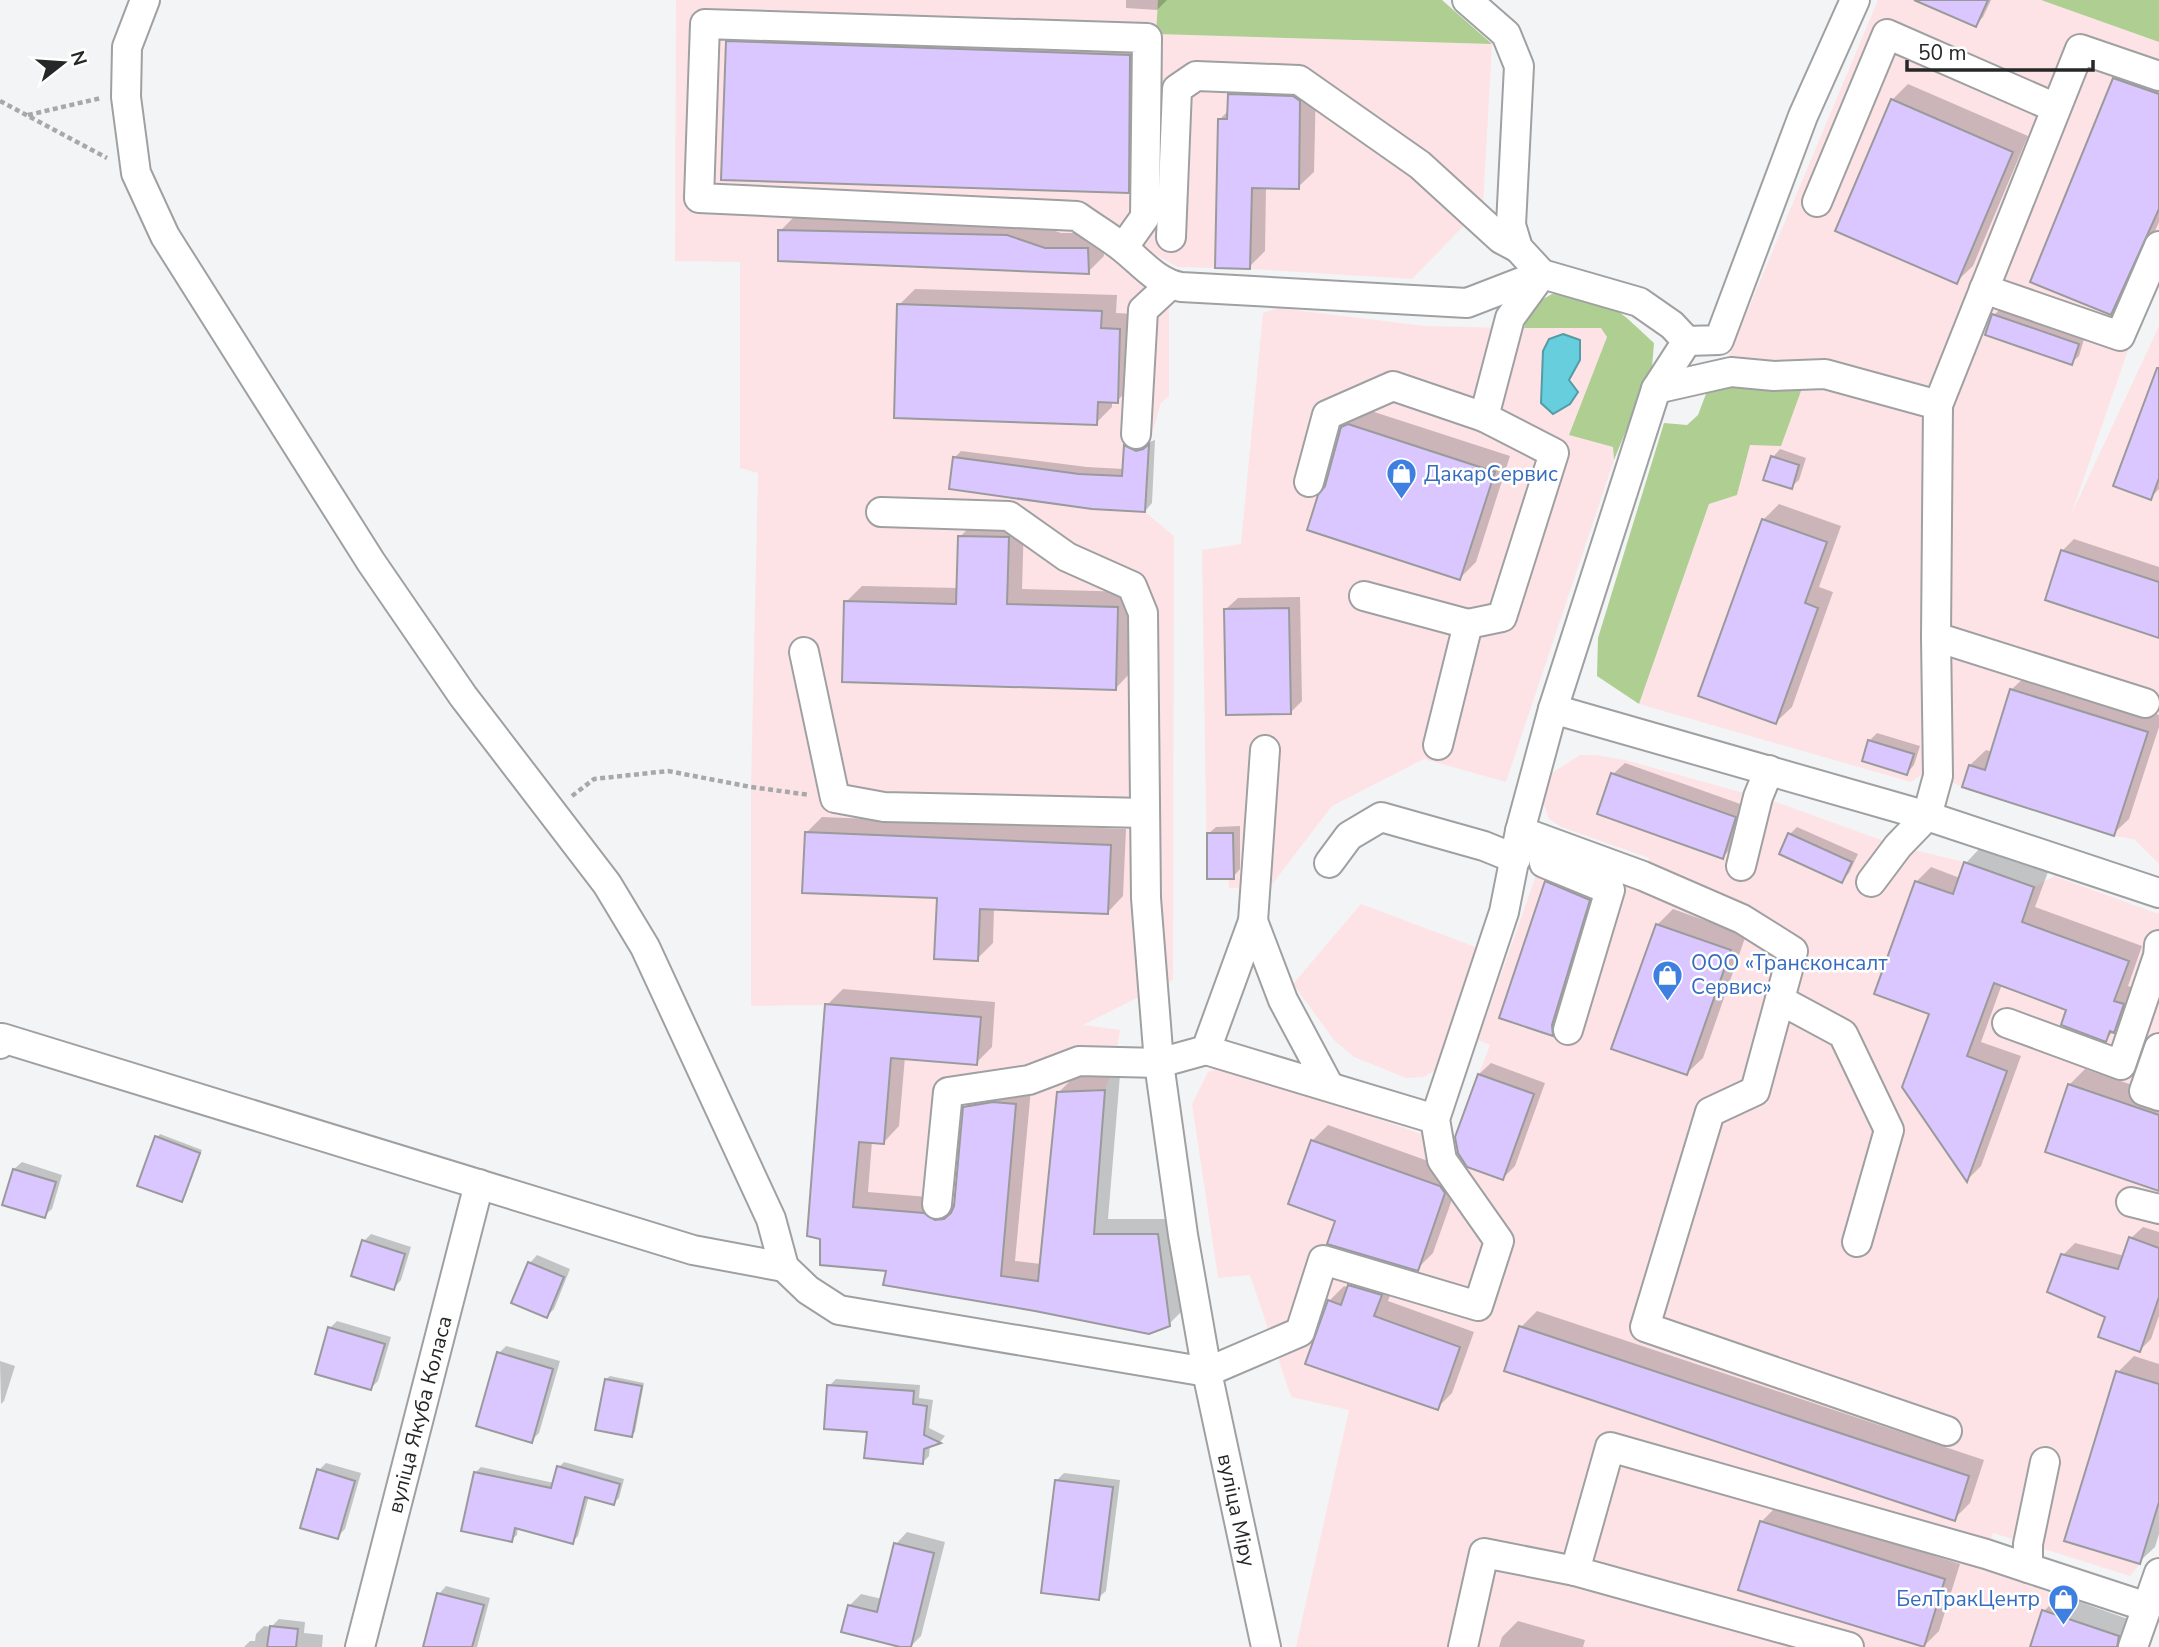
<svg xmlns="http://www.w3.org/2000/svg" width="2159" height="1647" viewBox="0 0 2159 1647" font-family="'Nunito Sans',sans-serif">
	<rect width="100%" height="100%" fill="#f3f4f6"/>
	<path fill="#fee3e6" d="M 676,0 L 1158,0 L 1156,34 L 1492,44 L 1483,206 L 1412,279 L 1250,269 L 1178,267 L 1150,252 L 1135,276 L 1169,308 L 1169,396 L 1161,403 L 1149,444 L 1145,512 L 1174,536 L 1173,980 L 1083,1025 L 1120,1030 L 1115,1063 L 1105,1090 L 1094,1234 L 1158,1234 L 1170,1326 L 1149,1334 L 1035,1311 L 883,1285 L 886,1271 L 820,1265 L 820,1239 L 807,1236 L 825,1005 L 751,1006 L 751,787 L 758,473 L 740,468 L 740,262 L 675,261 Z
		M 1878,0 L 2041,0 L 2159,42 L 2159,278 L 2127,353 L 2071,515 L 2159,326 L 2159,864 L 2134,839 L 2114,836 L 1962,787 L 1938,776 L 1924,773 L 1911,782 L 1639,704 L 1709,504 L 1737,495 L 1750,445 L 1758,391 L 1735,382 L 1731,372 L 1729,355 Z
		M 1278,308 L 1425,326 L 1508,328 L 1601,327 L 1607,337 L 1569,435 L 1613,447 L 1614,460 L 1506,782 L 1424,759 L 1332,806 L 1270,887 L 1229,888 L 1228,879 L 1207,879 L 1202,550 L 1241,544 L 1263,313 Z
		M 1580,755 L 1596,755 L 1625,760 L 1773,801 L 1898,846 L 1964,862 L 2034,887 L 2054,876 L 2159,914 L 2159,1502 L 2140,1564 L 2130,1576 L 1993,1533 L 1981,1568 L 2072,1601 L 2065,1618 L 2109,1647 L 1296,1647 L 1349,1410 L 1291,1397 L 1250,1275 L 1218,1278 L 1192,1104 L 1208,1072 L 1226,1064 L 1452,1145 L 1490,1045 L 1478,1040 L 1539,867 L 1551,856 L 1639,888 L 1649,858 L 1561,827 L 1549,819 L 1543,802 L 1544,791 L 1552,773 Z
		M 1361,904 L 1478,948 L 1446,1056 L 1434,1071 L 1423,1077 L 1406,1078 L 1354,1057 L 1334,1040 L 1293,984 Z"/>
	<path fill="#afce92" d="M 1158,0 L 1442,0 L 1492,44 L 1156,34 Z
		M 2041,0 L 2159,0 L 2159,42 Z
		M 1552,294 C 1609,296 1614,306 1654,343 L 1652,367 L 1614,460 L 1613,447 L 1569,435 L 1607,337 L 1601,328 L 1524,328 L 1531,306 Z
		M 1735,382 L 1752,389 L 1801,391 L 1781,446 L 1750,445 L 1737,495 L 1709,504 L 1639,704 L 1597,676 L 1598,638 L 1664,423 L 1687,425 L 1698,415 L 1709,386 Z"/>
	<path fill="#66cedd" stroke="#539ca6" stroke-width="2" d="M 1563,334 L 1580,340 L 1580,360 L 1569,380 L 1578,392 L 1570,404 L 1553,414 L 1541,403 L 1543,351 L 1549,339 Z"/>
	<path fill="#0003" d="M 1126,0 L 1167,0 L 1157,10 L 1126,8 Z
		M 1943,0 L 1991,0 L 1983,17 L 1976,25 Z
		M 743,26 L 1145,39 L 1144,176 L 1128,192 L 727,42 Z
		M 2130,63 L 2159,74 L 2159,222 L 2126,297 L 2110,313 L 2114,79 Z
		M 1245,79 L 1316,85 L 1314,172 L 1298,187 L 1266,187 L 1265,251 L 1249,267 L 1219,120 L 1229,110 L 1229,95 Z
		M 1908,84 L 2028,136 L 1973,266 L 1957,281 L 1892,100 Z
		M 796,215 L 1024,220 L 1061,233 L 1103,233 L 1104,256 L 1088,272 L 780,231 Z
		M 915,289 L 1117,295 L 1116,313 L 1135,314 L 1133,385 L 1117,401 L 1112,401 L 1112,407 L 1096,423 L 899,305 Z
		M 2002,307 L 2085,336 L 2079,356 L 2071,363 L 1994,315 Z
		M 2159,367 L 2159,489 L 2150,498 L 2116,485 Z
		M 1365,409 L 1510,456 L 1476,562 L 1460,578 L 1343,428 L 1359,412 Z
		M 1132,439 L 1144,444 L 1155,440 L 1152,503 L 1145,511 L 954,458 L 961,451 L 1087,467 L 1124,469 L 1126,445 Z
		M 1780,449 L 1806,458 L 1799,480 L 1791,487 L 1773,457 Z
		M 1779,504 L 1841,526 L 1819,587 L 1833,592 L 1792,707 L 1776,722 L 1763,520 Z
		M 975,521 L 1024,522 L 1022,589 L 1133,592 L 1131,672 L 1116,688 L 846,602 L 862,586 L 958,588 L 960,537 Z
		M 2074,539 L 2159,567 L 2159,636 L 2062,551 Z
		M 1300,597 L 1302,701 L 1290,713 L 1226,609 L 1238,598 Z
		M 2028,674 L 2159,715 L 2159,727 L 2129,819 L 2113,834 L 1964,786 L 1970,765 L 1986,750 L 1992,752 L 2012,689 Z
		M 1877,733 L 1920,746 L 1914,765 L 1907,773 L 1869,741 Z
		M 1625,763 L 1746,806 L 1734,845 L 1723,857 L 1613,774 Z
		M 822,817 L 1126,829 L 1123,896 L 1108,912 L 994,908 L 993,943 L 977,959 L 939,896 L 806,833 Z
		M 1240,826 L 1240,869 L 1233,877 L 1208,834 L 1216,827 Z
		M 1797,827 L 1858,854 L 1849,873 L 1842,881 L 1790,834 Z
		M 1980,848 L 2048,872 L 2035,907 L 2142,946 L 2128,986 L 2138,989 L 2129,1016 L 2105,1040 L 2069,1009 L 2002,984 L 1981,1042 L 2021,1056 L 1981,1166 L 1967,1180 L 1931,1013 L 1916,882 L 1931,867 L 1960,878 L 1966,863 Z
		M 1562,867 L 1604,884 L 1568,1018 L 1552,1034 L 1546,882 Z
		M 1673,909 L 1746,935 L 1703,1058 L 1687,1073 L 1657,925 Z
		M 843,989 L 995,1002 L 992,1047 L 976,1063 L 905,1057 L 899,1126 L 884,1142 L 872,1141 L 868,1192 L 940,1198 L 951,1205 L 955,1205 L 965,1107 L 981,1091 L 1031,1089 L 1015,1261 L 1041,1264 L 1059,1092 L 1074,1077 L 1120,1075 L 1108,1219 L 1173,1219 L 1185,1308 L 1169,1324 L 889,1269 L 822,1264 L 827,1005 Z
		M 1491,1063 L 1545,1083 L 1515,1166 L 1503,1178 L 1457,1137 L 1479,1074 Z
		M 2085,1069 L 2159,1094 L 2159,1189 L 2069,1085 Z
		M 1328,1125 L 1456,1171 L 1460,1177 L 1433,1253 L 1417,1269 L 1338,1220 L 1312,1141 Z
		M 160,1134 L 202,1150 L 185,1197 L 182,1200 L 157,1137 Z
		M 22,1162 L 62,1175 L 52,1209 L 44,1216 L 14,1169 Z
		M 2143,1227 L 2159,1232 L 2159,1316 L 2151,1339 L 2140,1350 L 2107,1316 L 2063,1255 L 2075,1243 L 2125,1256 L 2131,1238 Z
		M 371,1234 L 411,1247 L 401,1280 L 394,1288 L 364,1241 Z
		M 537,1255 L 570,1269 L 554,1309 L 547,1316 L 530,1263 Z
		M 1364,1270 L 1396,1280 L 1388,1301 L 1474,1332 L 1452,1393 L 1437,1408 L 1329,1301 L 1344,1286 L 1349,1288 Z
		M 1537,1311 L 1984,1460 L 1970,1503 L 1954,1519 L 1521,1327 Z
		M 337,1321 L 391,1337 L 378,1381 L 371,1388 L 330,1328 Z
		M 506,1346 L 560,1361 L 539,1433 L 531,1441 L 499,1353 Z
		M 2134,1356 L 2159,1364 L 2159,1534 L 2155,1547 L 2139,1562 L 2118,1372 Z
		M 0,1361 L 15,1366 L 4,1401 L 1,1404 Z
		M 610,1376 L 644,1383 L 635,1432 L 631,1435 L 606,1379 Z
		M 836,1379 L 920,1385 L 919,1398 L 933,1400 L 929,1428 L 945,1436 L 940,1442 L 930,1445 L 929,1456 L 922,1463 L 869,1431 L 829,1386 Z
		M 564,1462 L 624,1479 L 619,1498 L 613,1503 L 589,1496 L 578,1536 L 572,1542 L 518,1527 L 517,1535 L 511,1540 L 476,1472 L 481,1467 L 554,1483 L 559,1467 Z
		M 326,1463 L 361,1473 L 345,1529 L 337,1537 L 319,1470 Z
		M 1064,1473 L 1120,1480 L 1106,1591 L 1098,1598 L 1057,1480 Z
		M 1777,1506 L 1960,1564 L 1939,1631 L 1923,1647 L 1740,1589 L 1761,1522 Z
		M 907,1532 L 945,1542 L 921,1636 L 910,1647 L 907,1647 L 849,1606 L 861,1594 L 882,1599 L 896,1544 Z
		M 446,1586 L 490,1598 L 477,1647 L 435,1647 L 439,1594 Z
		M 2060,1595 L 2128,1619 L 2119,1647 L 2032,1647 L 2044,1611 Z
		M 279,1619 L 305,1622 L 304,1633 L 323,1635 L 322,1647 L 244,1647 L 250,1641 L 255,1641 L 256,1634 L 264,1626 L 271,1627 Z
		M 1518,1621 L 1585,1640 L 1583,1647 L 1499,1647 L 1502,1637 Z"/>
	<path fill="#dbc7ff" stroke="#9a9a9c" stroke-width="2" d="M 1914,0 L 1988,0 L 1976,27 Z
		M 726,41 L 1130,55 L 1129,193 L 721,180 Z
		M 2113,78 L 2159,94 L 2159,209 L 2111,315 L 2030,282 Z
		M 1228,94 L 1293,96 L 1300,101 L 1299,189 L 1252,188 L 1250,269 L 1215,268 L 1218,119 L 1227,119 Z
		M 1891,99 L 2013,152 L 1957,284 L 1835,231 Z
		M 778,230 L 1007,235 L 1045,248 L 1088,248 L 1089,274 L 778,261 Z
		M 897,304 L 1102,311 L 1101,328 L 1120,329 L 1118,403 L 1098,402 L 1097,425 L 894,418 Z
		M 1992,314 L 2079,344 L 2072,365 L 1985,335 Z
		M 2157,368 L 2159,368 L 2159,478 L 2151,500 L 2113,486 Z
		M 1348,424 L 1495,472 L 1460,580 L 1307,530 L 1318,495 L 1325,486 L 1341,427 Z
		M 1149,444 L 1145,512 L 1092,509 L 949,489 L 953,457 L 1079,474 L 1122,476 L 1124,445 L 1136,451 L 1143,449 Z
		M 1771,456 L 1799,465 L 1792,489 L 1763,480 Z
		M 1762,519 L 1827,542 L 1805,603 L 1818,608 L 1776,724 L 1698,696 Z
		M 958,536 L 1009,537 L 1007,604 L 1118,607 L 1116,690 L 842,682 L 844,601 L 956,604 Z
		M 2061,550 L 2159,582 L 2159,638 L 2045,600 Z
		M 1289,608 L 1291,714 L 1226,715 L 1224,609 Z
		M 2010,689 L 2148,732 L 2114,836 L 1962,787 L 1969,765 L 1985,770 Z
		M 1868,740 L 1914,754 L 1907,775 L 1862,761 Z
		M 1611,773 L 1736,817 L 1723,859 L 1597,814 Z
		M 805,832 L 1111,845 L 1108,914 L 980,909 L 978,961 L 934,959 L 937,898 L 802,893 Z
		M 1207,833 L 1233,833 L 1234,879 L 1207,879 Z
		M 1788,833 L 1852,862 L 1842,883 L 1779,854 Z
		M 1964,862 L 2034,887 L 2022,922 L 2129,961 L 2114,1001 L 2124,1004 L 2114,1033 L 2110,1031 L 2106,1042 L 2061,1025 L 2066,1010 L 1994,983 L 1967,1056 L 2007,1071 L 1967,1182 L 1902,1087 L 1929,1014 L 1874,994 L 1915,881 L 1953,894 Z
		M 1545,881 L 1590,900 L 1552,1025 L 1553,1036 L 1499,1018 Z
		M 1656,924 L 1731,950 L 1687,1075 L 1611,1049 Z
		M 825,1004 L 981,1017 L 977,1065 L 891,1058 L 884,1144 L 859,1142 L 853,1207 L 924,1213 L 935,1220 L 944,1219 L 951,1213 L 954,1206 L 963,1107 L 993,1102 L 1016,1104 L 1001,1276 L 1038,1281 L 1057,1092 L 1105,1090 L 1094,1234 L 1158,1234 L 1170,1326 L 1149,1334 L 1035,1311 L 883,1285 L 886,1271 L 820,1265 L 820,1239 L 807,1236 Z
		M 1478,1074 L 1534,1094 L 1503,1180 L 1467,1167 L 1458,1153 L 1455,1137 Z
		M 2068,1084 L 2159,1115 L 2159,1191 L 2045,1152 Z
		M 155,1136 L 200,1153 L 182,1202 L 137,1186 Z
		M 1311,1140 L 1440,1186 L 1445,1193 L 1418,1271 L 1327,1244 L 1335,1221 L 1288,1204 Z
		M 13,1169 L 56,1182 L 45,1218 L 2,1205 Z
		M 2129,1237 L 2159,1248 L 2159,1297 L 2140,1352 L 2098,1337 L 2105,1317 L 2047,1292 L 2061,1254 L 2118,1269 Z
		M 362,1240 L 405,1254 L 394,1290 L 351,1276 Z
		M 528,1262 L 564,1277 L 547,1318 L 511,1303 Z
		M 1348,1285 L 1382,1295 L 1374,1316 L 1460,1347 L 1438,1410 L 1305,1364 L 1328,1300 L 1341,1305 Z
		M 1519,1326 L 1969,1476 L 1955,1521 L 1504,1371 Z
		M 328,1327 L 385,1344 L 371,1390 L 315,1374 Z
		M 497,1352 L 553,1369 L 532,1443 L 476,1426 Z
		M 2116,1371 L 2159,1384 L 2159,1502 L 2140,1564 L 2064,1541 Z
		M 605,1379 L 642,1386 L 632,1437 L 595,1430 Z
		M 827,1385 L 914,1391 L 913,1404 L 927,1406 L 924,1435 L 941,1443 L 924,1449 L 923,1464 L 864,1458 L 867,1432 L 824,1429 Z
		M 557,1466 L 620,1484 L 614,1505 L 585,1497 L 573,1544 L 515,1528 L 512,1542 L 461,1531 L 474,1472 L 551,1488 Z
		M 317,1469 L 355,1481 L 338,1539 L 300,1528 Z
		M 1055,1480 L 1113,1487 L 1099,1600 L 1041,1593 Z
		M 1760,1521 L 1945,1579 L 1924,1647 L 1738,1590 Z
		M 894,1543 L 934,1553 L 911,1647 L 900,1647 L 841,1632 L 848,1605 L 877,1612 Z
		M 437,1593 L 484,1605 L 472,1647 L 423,1647 Z
		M 2042,1610 L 2119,1636 L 2117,1647 L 2030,1647 Z
		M 270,1626 L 298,1629 L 296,1647 L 267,1647 Z"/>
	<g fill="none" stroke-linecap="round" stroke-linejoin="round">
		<defs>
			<g id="minor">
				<path d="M 145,0 L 127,47 L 126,97 L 136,173 L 165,236 L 371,562 L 463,696 L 607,884 L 645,947 L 771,1219 L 784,1267 L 808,1290 L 839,1310 L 1207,1372 L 1300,1332 L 1323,1260 L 1478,1306 L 1499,1241 L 1442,1160 L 1435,1119 L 1504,912 L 1520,831 L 1553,709 L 1656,389 L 1687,341 L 1672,325 L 1639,302 L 1542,274 L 1518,248 L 1511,225 L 1519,66 L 1506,34 L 1467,0"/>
				<path d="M 1817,202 L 1887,34 L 2056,108"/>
				<path d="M 1171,237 L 1177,89 L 1196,76 L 1299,80 L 1420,165 L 1501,239 L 1518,248"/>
				<path d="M 1123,248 L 1145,217 L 1147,38 L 705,24 L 699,198 L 1077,216 C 1092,227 1108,236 1123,248 C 1142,263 1157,283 1181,287 L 1467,303 L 1542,274"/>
				<path d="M 1984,289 L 2120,336 L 2159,246"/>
				<path d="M 1687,341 L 1719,340 L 1803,116 L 1855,0"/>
				<path d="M 1656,389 L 1731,372 L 1774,376 L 1825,374 L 1938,405 L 2080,49 L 2159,76"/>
				<path d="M 1136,434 L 1143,310 L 1170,285"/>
				<path d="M 1309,482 L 1327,415 L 1393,386 L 1484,417"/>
				<path id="s1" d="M 881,512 L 1009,516 L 1067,557 L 1132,586 L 1143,613 L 1146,898 L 1159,1063 L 1183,1235 L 1207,1372 L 1266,1647"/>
				<path d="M 1364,596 L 1468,624"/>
				<path d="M 1936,637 L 2145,703"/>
				<path d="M 804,652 L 835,798 L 884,807 L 1145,813"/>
				<path d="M 1553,709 L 1927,816 L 2159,893"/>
				<path d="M 1438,745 L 1468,624 L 1502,617 L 1554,453 L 1484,417 L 1510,318 L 1542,274"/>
				<path d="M 1520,831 L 1643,876 L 1742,919 L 1793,951 L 1755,1091 L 1710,1112 L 1645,1327 L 1947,1431"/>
				<path d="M 1541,839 L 1544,863 L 1610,890 L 1568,1030"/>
				<path d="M 1329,863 L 1349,836 L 1381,817 L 1484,846 L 1516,859"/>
				<path d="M 1741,866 L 1758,797 L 1769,770"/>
				<path d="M 1871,882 L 1898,846 L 1927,816 L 1938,776 L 1936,637 L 1938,405"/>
				<path d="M 1253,921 L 1283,1000 L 1329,1086"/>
				<path d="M 1780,1000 L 1843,1034 L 1889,1130 L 1857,1242"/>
				<path d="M 2007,1023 L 2121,1065 L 2158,956 L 2159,945"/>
				<path d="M 0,1044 L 2,1038 L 693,1250 L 784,1267"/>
				<path d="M 2159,1048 L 2144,1091 L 2159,1096"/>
				<path d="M 1206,1050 L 1435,1119"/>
				<path d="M 2131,1202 L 2159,1209"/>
				<path d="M 937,1204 L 948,1092 L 1029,1080 L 1079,1061 L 1159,1063 L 1206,1050 L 1253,921 L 1265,750"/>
				<path d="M 2045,1462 L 2028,1544 L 2028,1568 L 2147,1607"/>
				<path id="s2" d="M 360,1647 L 479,1184"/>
				<path d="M 1463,1647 L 1484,1553 L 1575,1571"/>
				<path d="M 1849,1647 L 1575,1571 L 1610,1447 L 1986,1554 L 2028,1568"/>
				<path d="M 2133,1647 L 2159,1573"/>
			</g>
		</defs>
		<use href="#minor" stroke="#9fa0a2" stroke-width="32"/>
		<path stroke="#a7a8aa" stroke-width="4.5" stroke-dasharray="5 3.5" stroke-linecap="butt" d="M 0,101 L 107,158
			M 28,115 L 101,98
			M 572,796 L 594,779 L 668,771 L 751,787 L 810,795"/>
		<use href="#minor" stroke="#fff" stroke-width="28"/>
	</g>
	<defs>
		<symbol id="shop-pin" viewBox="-11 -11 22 30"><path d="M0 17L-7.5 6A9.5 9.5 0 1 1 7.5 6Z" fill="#3f7fe0" stroke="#fff"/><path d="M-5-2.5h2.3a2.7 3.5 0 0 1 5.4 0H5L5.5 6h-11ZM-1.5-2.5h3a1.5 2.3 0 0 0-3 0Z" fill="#fff"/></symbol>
	</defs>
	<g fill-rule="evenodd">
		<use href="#shop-pin" x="1384" y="456" width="35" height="47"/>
		<use href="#shop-pin" x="1650" y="958" width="35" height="47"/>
		<use href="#shop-pin" x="2046" y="1582" width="35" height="47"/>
	</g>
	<g text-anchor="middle" stroke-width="5" stroke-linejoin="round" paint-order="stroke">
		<g font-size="21" fill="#366cbe" stroke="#fff" text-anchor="start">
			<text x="1424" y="481">ДакарСервис</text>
			<text x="1691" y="970">ООО «Трансконсалт<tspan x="1691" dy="24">Сервис»</tspan></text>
			<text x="2040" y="1606" text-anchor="end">БелТракЦентр</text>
		</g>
		<g font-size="21" fill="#262727" stroke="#fff">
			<text dy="7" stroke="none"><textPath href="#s2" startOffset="240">вуліца Якуба Коласа</textPath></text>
			<text dy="7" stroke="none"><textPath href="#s1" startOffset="1204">вуліца Міру</textPath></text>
		</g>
	</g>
	<g transform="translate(63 63) rotate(73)" stroke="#ffffff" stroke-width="5" paint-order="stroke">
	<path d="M0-5L12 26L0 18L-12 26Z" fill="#262727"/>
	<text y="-10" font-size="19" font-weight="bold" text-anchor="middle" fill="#262727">N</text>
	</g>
	<path d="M1907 60v10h186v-10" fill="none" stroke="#262727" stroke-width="3.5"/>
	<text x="1918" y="60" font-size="21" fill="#262727" stroke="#ffffff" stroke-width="5" paint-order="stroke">50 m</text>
</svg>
